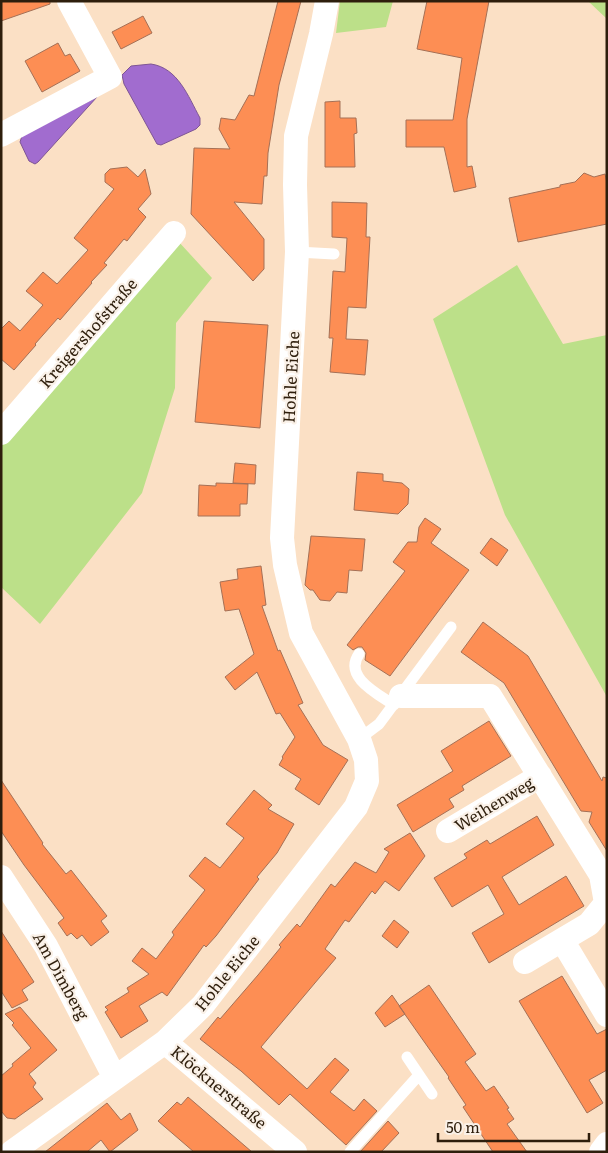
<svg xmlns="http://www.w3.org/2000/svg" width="608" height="1153" viewBox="0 0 608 1153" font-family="Literata,serif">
	<rect width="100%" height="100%" fill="#fbe0c5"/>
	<path fill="#bce089" d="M 340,1 L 393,1 L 386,27 L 336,33 Z
		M 588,1 L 607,1 L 607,19 Z
		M 178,241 L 212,278 L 176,323 L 175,388 L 142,493 L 40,624 L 1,587 L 1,440 Z
		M 517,265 L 563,344 L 607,335 L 607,697 L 505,515 L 433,319 Z"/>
	<path fill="#a16ccf" stroke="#7e5594" d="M 151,64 C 178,68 188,96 200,118 L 200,125 L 196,129 L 161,145 L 157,144 L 124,84 L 122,75 L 131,66 Z
		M 97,97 L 38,162 L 35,164 L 29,161 L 20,142 L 22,136 Z"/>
	<path fill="#fd8e54" stroke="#a57056" d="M 1,1 L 50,1 L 50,4 L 1,21 Z
		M 278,1 L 301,1 L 279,85 L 268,153 L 267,176 L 264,176 L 262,204 L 234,202 L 264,239 L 264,269 L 253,281 L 191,214 L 194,148 L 230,149 L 219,129 L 221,118 L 235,120 L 249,95 L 254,96 Z
		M 427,1 L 489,1 L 467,119 L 467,167 L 472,166 L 476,187 L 454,192 L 444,147 L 406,147 L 406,120 L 453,120 L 462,58 L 417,49 Z
		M 143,16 L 152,33 L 121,49 L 112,32 Z
		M 58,43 L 65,56 L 70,54 L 80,71 L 42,92 L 25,61 Z
		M 340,101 L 340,118 L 356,118 L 357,133 L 354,134 L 355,167 L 325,167 L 325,102 Z
		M 127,167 L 138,177 L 145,169 L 151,194 L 138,209 L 146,217 L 127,241 L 124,239 L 104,263 L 107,265 L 91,282 L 92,283 L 60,320 L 58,318 L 35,344 L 36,345 L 14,370 L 1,359 L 1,329 L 9,321 L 20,331 L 43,305 L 26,291 L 43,272 L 57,284 L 88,250 L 74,238 L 114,189 L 105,182 L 105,174 L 110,169 Z
		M 584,173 L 594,177 L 605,174 L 607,183 L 607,224 L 518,242 L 509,198 L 560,187 L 560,185 L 575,182 Z
		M 332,202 L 367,203 L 366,237 L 370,237 L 366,308 L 348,307 L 346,339 L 368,340 L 365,375 L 330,372 L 333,338 L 329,338 L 333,271 L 345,272 L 347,238 L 332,237 Z
		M 204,321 L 268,325 L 260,428 L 195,422 Z
		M 235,463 L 256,465 L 255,484 L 233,483 Z
		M 357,472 L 383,474 L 383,481 L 402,483 L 409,489 L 408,504 L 398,514 L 354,510 Z
		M 216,483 L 248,484 L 247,504 L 240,504 L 240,516 L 198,516 L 199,485 L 216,486 Z
		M 425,518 L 441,529 L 431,543 L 469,570 L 390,676 L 365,660 L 366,653 L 362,647 L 358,647 L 353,650 L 347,645 L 405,571 L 393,562 L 408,542 L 417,542 L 419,527 Z
		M 311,536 L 365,539 L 362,571 L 349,570 L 347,593 L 337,592 L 330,601 L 320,600 L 313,590 L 310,590 L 305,585 Z
		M 491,538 L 508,550 L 497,566 L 480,553 Z
		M 261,566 L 266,605 L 262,606 L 278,651 L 280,650 L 303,703 L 298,705 L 323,745 L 348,760 L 319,805 L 295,789 L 301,779 L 279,765 L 283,758 L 282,757 L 295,737 L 280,713 L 276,714 L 257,672 L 235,690 L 225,677 L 254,654 L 239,609 L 225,611 L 220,582 L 238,579 L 237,569 Z
		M 483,622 L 528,656 L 602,781 L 603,777 L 607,778 L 607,851 L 589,822 L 592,812 L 581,811 L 504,683 L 461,652 Z
		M 489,721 L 511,756 L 462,786 L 464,790 L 449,799 L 454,807 L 413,832 L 397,805 L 453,771 L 441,751 Z
		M 1,780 L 43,843 L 42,844 L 66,874 L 71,870 L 107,916 L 101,921 L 109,932 L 91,946 L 82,935 L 77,939 L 71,933 L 67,936 L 58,923 L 64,918 L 24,865 L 1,831 Z
		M 254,790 L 272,805 L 268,809 L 294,824 L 277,853 L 257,877 L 259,879 L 216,936 L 206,947 L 204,945 L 167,996 L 162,992 L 139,1006 L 148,1021 L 121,1038 L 105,1012 L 108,1010 L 105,1007 L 129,992 L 127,988 L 149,974 L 132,961 L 142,948 L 156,959 L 174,935 L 172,932 L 205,890 L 189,876 L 205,857 L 220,868 L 244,838 L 226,824 Z
		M 537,816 L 554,845 L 502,877 L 519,905 L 566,876 L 584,906 L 489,963 L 472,933 L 504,914 L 488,885 L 452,907 L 434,878 L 467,858 L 464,854 L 487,840 L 490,844 Z
		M 410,833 L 425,856 L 399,891 L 385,881 L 375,894 L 372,891 L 349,922 L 345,920 L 325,949 L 336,958 L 261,1047 L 307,1089 L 335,1058 L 349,1070 L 330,1092 L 354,1111 L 364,1099 L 377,1111 L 346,1145 L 290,1094 L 279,1105 L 241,1071 L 200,1039 L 218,1017 L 220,1019 L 258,975 L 281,947 L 279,945 L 297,924 L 300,927 L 331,884 L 335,887 L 355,862 L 376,873 L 389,852 L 384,849 Z
		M 394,920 L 409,932 L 397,948 L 382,936 Z
		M 1,931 L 34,982 L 22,990 L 28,1000 L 12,1008 L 1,991 Z
		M 562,976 L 597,1034 L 607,1029 L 607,1070 L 589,1080 L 603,1103 L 587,1113 L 519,1001 Z
		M 429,985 L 476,1054 L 465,1062 L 486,1091 L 494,1086 L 509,1108 L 507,1109 L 514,1119 L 507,1124 L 527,1152 L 493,1152 L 463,1107 L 466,1105 L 448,1078 L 449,1077 L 399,1006 Z
		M 392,995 L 405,1014 L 385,1027 L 375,1013 Z
		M 20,1007 L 57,1050 L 29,1074 L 36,1083 L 33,1087 L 43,1099 L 15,1119 L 7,1118 L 1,1111 L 1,1076 L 13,1066 L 12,1064 L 31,1048 L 12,1025 L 14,1023 L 5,1014 Z
		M 188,1097 L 252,1152 L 194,1152 L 158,1121 L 177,1102 L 181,1105 Z
		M 107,1103 L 121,1120 L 130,1113 L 138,1130 L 110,1152 L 101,1140 L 87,1152 L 45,1152 Z
		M 388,1121 L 399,1133 L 381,1152 L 360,1152 Z"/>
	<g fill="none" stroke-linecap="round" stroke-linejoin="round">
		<path stroke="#fff" stroke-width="11" d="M 297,252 L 334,254
			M 359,654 C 343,677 378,694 394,705
			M 359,739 L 379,724 L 451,627
			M 407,1057 L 432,1094
			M 350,1152 L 419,1075"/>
		<path stroke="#fff" stroke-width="24" d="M 1,135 L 110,77 L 69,1
			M 1,433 L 174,233
			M 401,696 L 490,696 L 601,875 L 606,903 L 589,924 L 562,940 L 607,1015
			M 448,831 L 540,776
			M 1,877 L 46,946 L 115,1078
			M 525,962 L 562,940
			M 165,1042 L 295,1152
			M 12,1152 L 165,1042 L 203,1005 L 356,807 L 367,781 L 366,760 L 359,739 L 301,633 L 285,565 L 282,538 L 297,252 L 295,185 L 296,136 L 321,34 L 327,1
			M 601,1152 L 607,1144"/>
	</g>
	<g text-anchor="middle" stroke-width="4.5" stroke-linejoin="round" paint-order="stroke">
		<g font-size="16" fill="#2e1e0c" stroke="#faf1e8">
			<text transform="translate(88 333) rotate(-49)" y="6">Kreigershofstraße</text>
			<text transform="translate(291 377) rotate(-87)" y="6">Hohle Eiche</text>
			<text transform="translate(494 804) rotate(-31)" y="6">Weihenweg</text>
			<text transform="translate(227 973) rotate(-51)" y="6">Hohle Eiche</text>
			<text transform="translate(61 976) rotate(61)" y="6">Am Dimberg</text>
			<text transform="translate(219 1087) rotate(40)" y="6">Klöcknerstraße</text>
		</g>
	</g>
	<rect width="608" height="1153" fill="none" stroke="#2e1e0c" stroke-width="5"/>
	<path d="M438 1133v8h151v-8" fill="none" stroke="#2e1e0c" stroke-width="2.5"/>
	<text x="446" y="1133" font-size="15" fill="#2e1e0c" stroke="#faf1e8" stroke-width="4" paint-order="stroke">50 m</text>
</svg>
